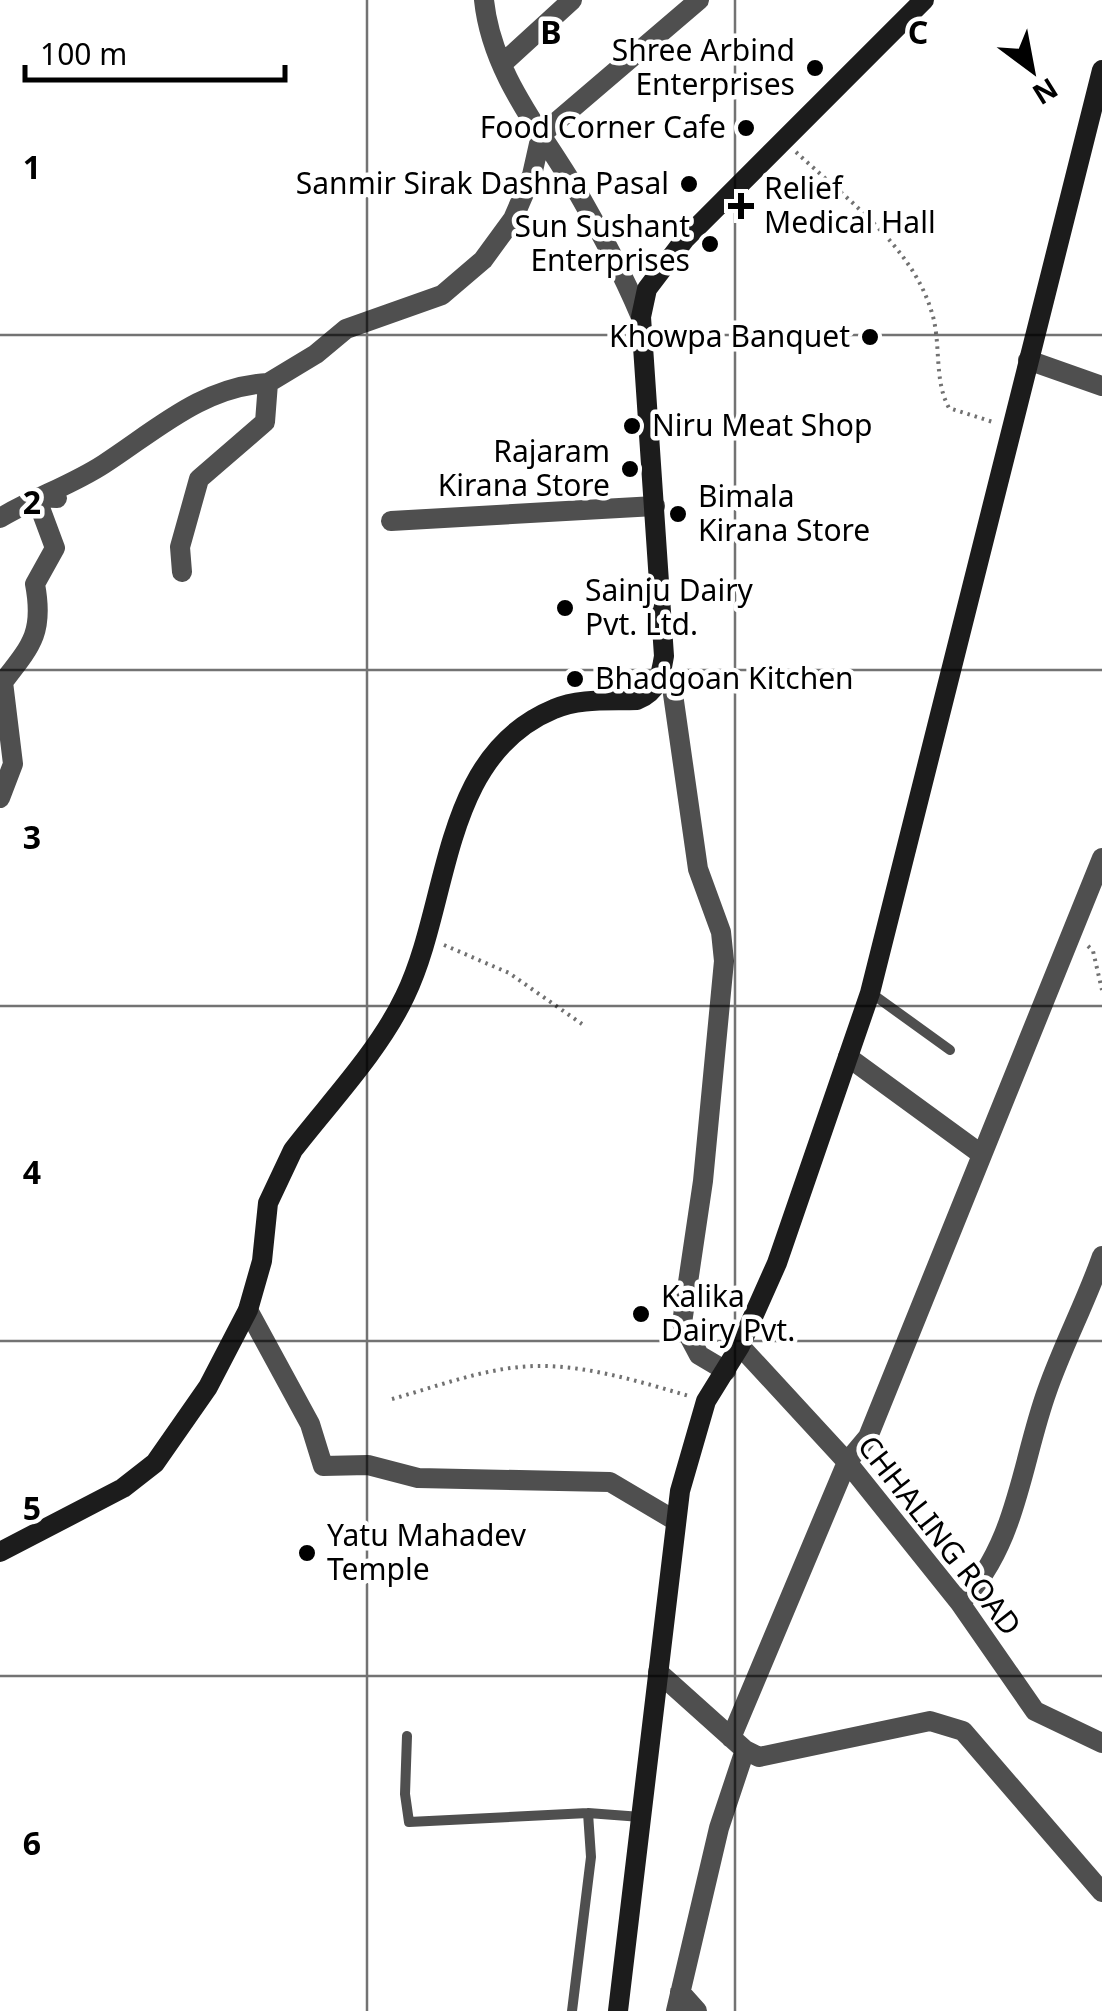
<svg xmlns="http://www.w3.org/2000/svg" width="1102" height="2011" viewBox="0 0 1102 2011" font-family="'Noto Sans',sans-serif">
	<rect width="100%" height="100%" fill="#fff"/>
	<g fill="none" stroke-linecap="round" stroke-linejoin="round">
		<path stroke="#717171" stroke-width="4" stroke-dasharray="2.5 5" stroke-linecap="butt" d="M 796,152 C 844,197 911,245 931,310 C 942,341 933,379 949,408 L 996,423
			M 444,945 L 509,973 L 582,1024
			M 1088,946 L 1093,951 L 1102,990
			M 392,1399 C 439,1386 487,1367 536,1366 C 587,1365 641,1382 689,1396"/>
		<path stroke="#4f4f4f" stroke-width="10" d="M 871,993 L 950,1050
			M 407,1736 L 405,1794 L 409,1822 L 588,1813 L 641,1817
			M 572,2011 L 591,1857 L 588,1813"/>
		<path stroke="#4f4f4f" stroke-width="20" d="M 484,0 C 492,77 545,135 582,200 C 604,238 624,277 641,317
			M 502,64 L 572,0
			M 1028,360 L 1102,386
			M 0,518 C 33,498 72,485 104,464 C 155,431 203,386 268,383
			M 391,521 L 655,506
			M 182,572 L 180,547 L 199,479 L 265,422 L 268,383 L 316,354 L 346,329 L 442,295 L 483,260 L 513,219 L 532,175 L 541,135 L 699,0
			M 661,678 L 672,687 L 698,869 L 721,932 L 724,961 L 703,1181 L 682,1323 L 699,1355 L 726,1371
			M 0,798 L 13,764 L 3,682 C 32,645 44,632 35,584 L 55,548 L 36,497 L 57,498
			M 848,1057 L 981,1154
			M 248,1310 L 310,1424 L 323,1466 L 368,1465 L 418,1478 L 610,1482 L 676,1521
			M 740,1346 L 847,1462 L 960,1603 L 1035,1711 L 1102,1743
			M 960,1603 C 1017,1546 1021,1463 1047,1391 C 1063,1345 1086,1302 1102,1256
			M 658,1672 L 745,1750 L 759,1757 L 930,1721 L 963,1731 L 1102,1892
			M 731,1738 L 847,1462 L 868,1437 L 1102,858
			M 680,1992 L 697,2011
			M 676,2011 L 719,1828 L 745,1750"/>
		<path stroke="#1c1c1c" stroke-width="20" d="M 0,1552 L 123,1488 L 155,1463 L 208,1387 L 248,1310 L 262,1261 L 268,1203 L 293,1150 C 330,1102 379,1051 405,996 C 451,901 440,756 554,709 C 579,698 610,701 637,700 C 658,692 661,675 664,656 L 641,317 L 647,289 L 685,239 L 924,0
			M 618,2011 L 680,1491 L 706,1401 L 740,1346 L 777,1263 L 870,993 L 1102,70"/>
	</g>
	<path fill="none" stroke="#000" stroke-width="2.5" stroke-opacity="0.55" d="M 367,0 L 367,2011M 735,0 L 735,2011M 0,335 L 1102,335M 0,670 L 1102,670M 0,1006 L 1102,1006M 0,1341 L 1102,1341M 0,1676 L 1102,1676"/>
	<g fill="#000" stroke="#fff" stroke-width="4">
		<circle cx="815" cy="68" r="10"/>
		<circle cx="746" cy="128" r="10"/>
		<circle cx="689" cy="184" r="10"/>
		<path d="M736 191h10v10h10v10h-10v10h-10v-10h-10v-10h10z"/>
		<circle cx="710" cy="244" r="10"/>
		<circle cx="870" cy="337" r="10"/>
		<circle cx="632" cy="426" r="10"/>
		<circle cx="630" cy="469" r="10"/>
		<circle cx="678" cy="514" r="10"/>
		<circle cx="565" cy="608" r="10"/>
		<circle cx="575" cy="679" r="10"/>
		<circle cx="641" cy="1314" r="10"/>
		<circle cx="307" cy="1553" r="10"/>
	</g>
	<g text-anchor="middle" stroke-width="9" stroke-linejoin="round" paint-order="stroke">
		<g font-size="30" fill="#000" stroke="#fff" text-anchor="start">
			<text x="795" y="61" text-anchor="end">Shree Arbind<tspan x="795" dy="34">Enterprises</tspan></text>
			<text x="726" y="138" text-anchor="end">Food Corner Cafe</text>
			<text x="669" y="194" text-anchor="end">Sanmir Sirak Dashna Pasal</text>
			<text x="764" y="199">Relief<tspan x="764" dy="34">Medical Hall</tspan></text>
			<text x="690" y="237" text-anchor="end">Sun Sushant<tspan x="690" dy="34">Enterprises</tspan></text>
			<text x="850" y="347" text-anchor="end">Khowpa Banquet</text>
			<text x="652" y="436">Niru Meat Shop</text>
			<text x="610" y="462" text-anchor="end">Rajaram<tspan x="610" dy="34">Kirana Store</tspan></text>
			<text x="698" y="507">Bimala<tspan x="698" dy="34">Kirana Store</tspan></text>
			<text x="585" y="601">Sainju Dairy<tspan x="585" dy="34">Pvt. Ltd.</tspan></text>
			<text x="595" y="689">Bhadgoan Kitchen</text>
			<text x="661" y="1307">Kalika<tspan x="661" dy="34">Dairy Pvt.</tspan></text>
			<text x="327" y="1546">Yatu Mahadev<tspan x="327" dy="34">Temple</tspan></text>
		</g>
		<g font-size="30" fill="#000" stroke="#fff">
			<text transform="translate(939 1536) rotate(52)" y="10">CHHALING ROAD</text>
		</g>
	</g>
	<g font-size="32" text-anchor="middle" font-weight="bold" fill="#000" stroke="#fff" stroke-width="9" stroke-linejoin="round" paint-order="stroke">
		<text x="551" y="44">B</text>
		<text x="918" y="44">C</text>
		<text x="32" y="179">1</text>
		<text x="32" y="514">2</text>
		<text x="32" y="849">3</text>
		<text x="32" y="1184">4</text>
		<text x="32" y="1520">5</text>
		<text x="32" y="1855">6</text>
	</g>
	<g transform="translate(1032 70) rotate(148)" stroke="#ffffff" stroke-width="8" paint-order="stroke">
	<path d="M0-8L18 38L0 25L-18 38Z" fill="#000000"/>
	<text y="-15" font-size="28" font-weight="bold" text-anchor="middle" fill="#000000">N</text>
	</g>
	<path d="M25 65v15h260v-15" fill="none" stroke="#000000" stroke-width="5"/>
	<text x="40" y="65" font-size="30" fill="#000000" stroke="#ffffff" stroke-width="8" paint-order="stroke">100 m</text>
</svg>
